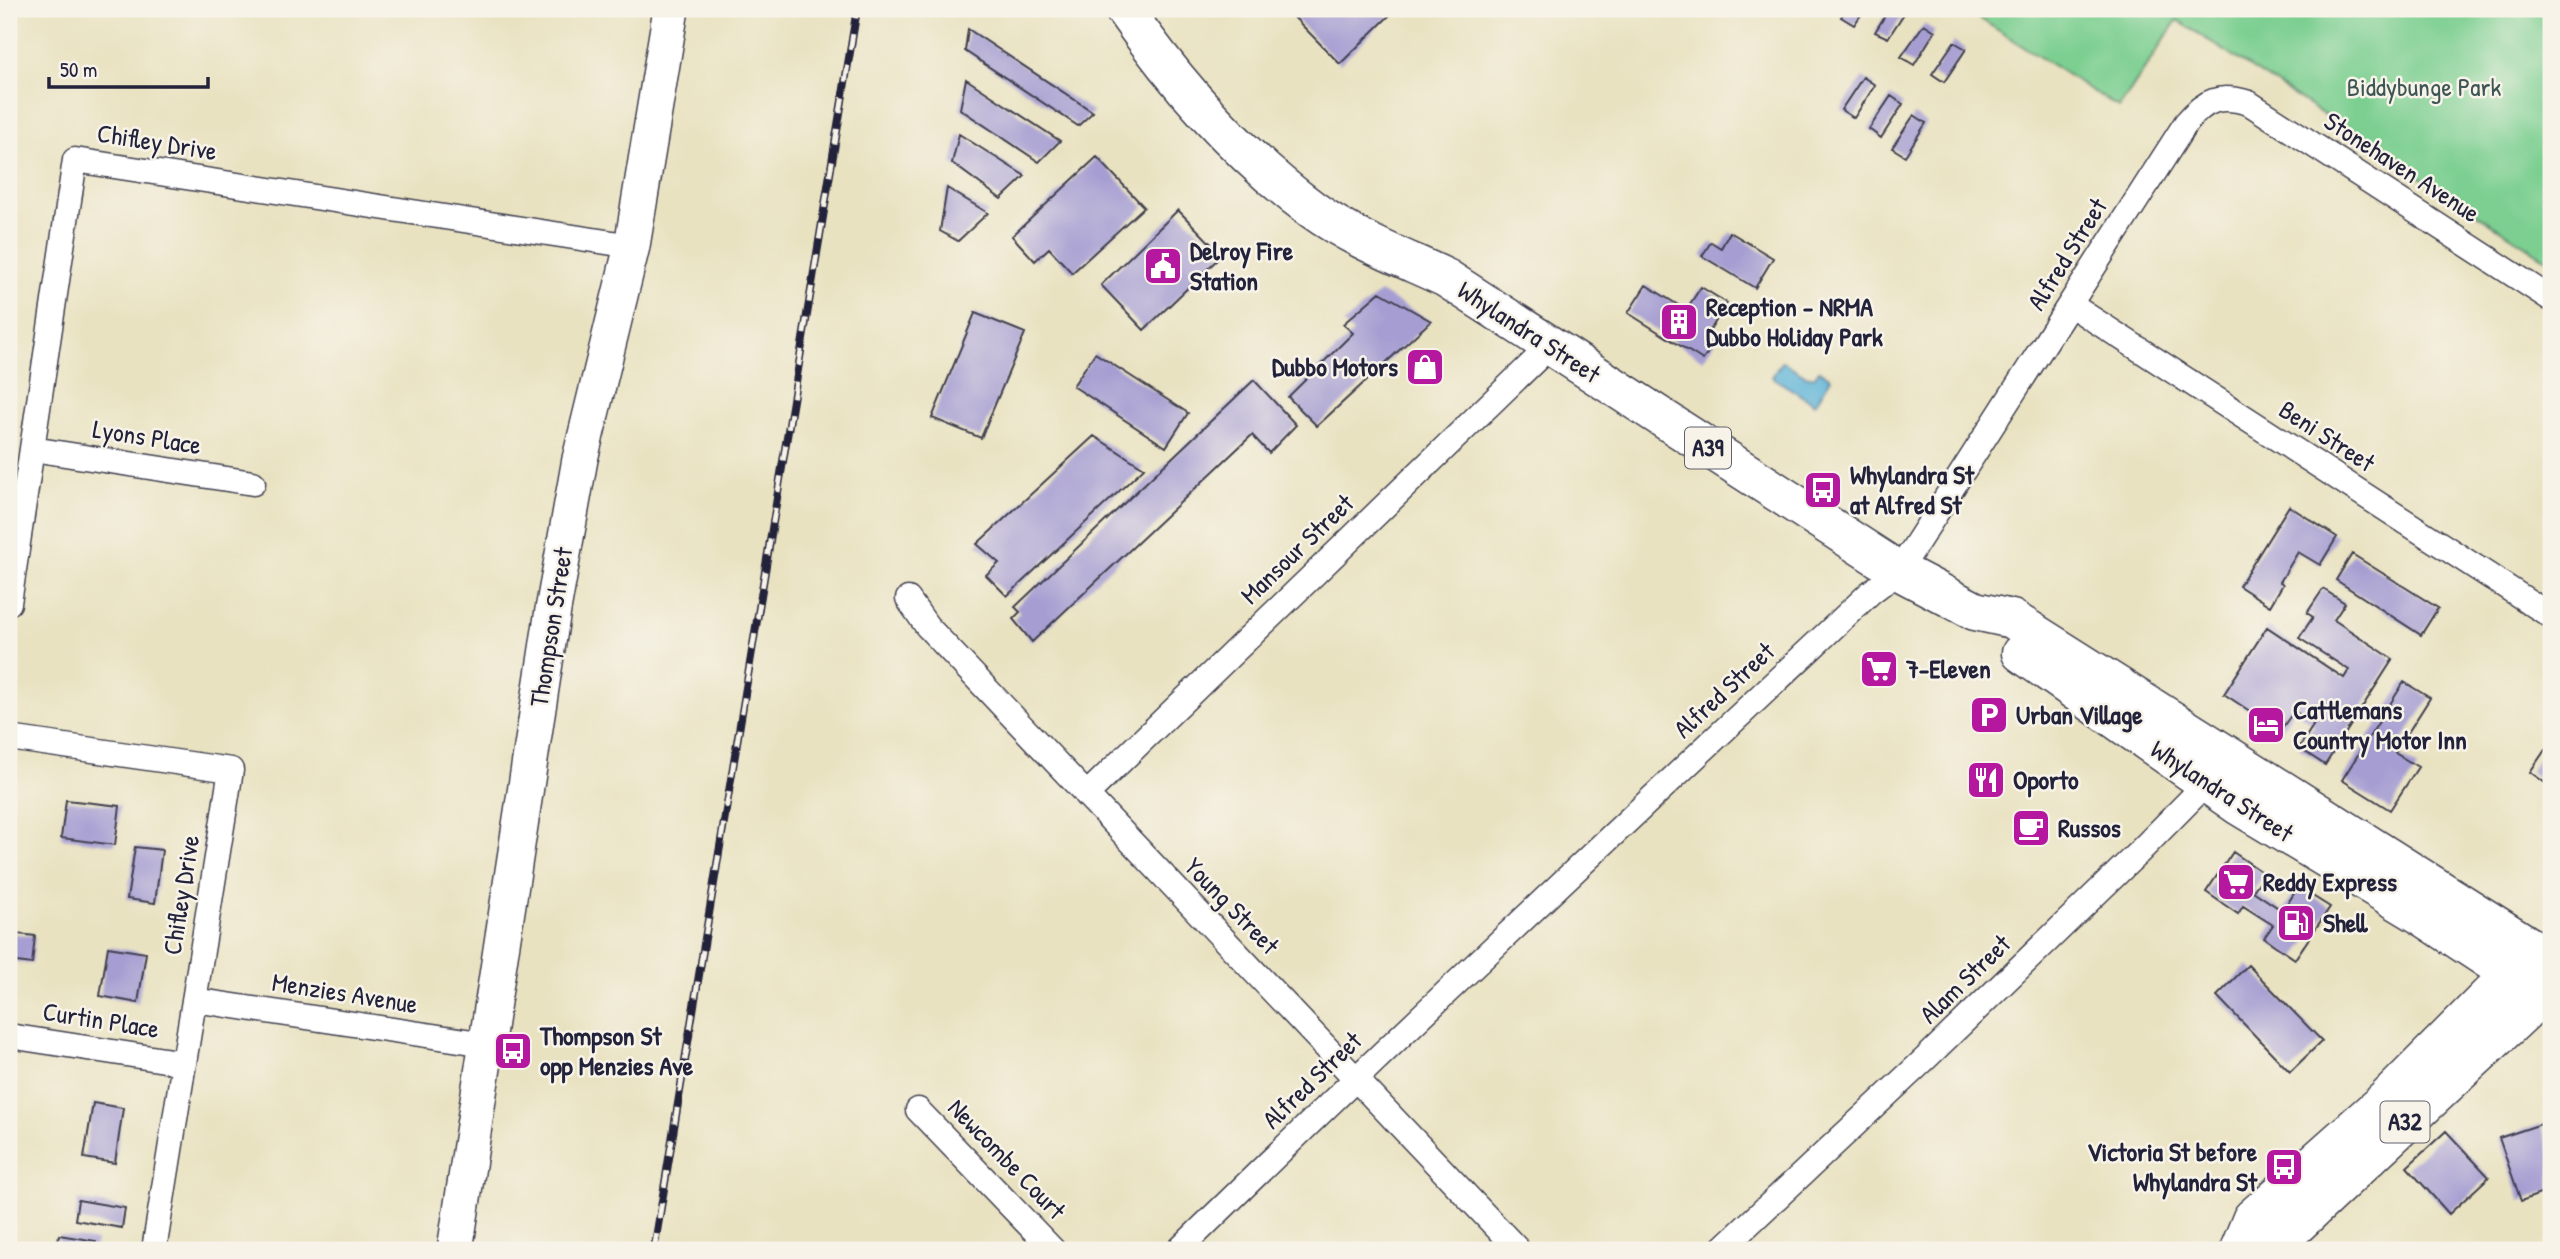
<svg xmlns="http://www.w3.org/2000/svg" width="2560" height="1259" viewBox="0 0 2560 1259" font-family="'Patrick Hand',sans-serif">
	<rect width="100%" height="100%" fill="#f7f3e8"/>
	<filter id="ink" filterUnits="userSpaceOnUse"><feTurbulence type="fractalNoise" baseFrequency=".0143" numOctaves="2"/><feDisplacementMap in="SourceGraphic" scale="14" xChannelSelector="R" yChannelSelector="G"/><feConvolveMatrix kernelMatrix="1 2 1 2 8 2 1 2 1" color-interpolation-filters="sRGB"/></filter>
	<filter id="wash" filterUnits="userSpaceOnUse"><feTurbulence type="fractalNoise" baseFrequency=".00686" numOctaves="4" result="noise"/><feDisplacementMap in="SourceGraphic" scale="28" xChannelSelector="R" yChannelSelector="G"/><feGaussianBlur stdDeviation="1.57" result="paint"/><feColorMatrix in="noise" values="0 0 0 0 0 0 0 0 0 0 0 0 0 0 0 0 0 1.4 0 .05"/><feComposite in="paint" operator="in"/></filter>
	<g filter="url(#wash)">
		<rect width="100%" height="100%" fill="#e9e2c1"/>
		<path fill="#7ccf91" stroke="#4f7866" stroke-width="2" d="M 1965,9 L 2551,9 L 2551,262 L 2177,20 L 2119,108 Z"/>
		<path fill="#5ab2d7" stroke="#3e6a89" stroke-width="2" d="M 1782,361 L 1808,377 L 1815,376 L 1819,370 L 1831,378 L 1815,404 L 1772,377 Z"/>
		<g id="blocks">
			<path fill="#a69ed2" d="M 1286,9 L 1330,9 L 1336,15 L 1342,9 L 1396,9 L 1340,64 Z
				M 1847,9 L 1865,9 L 1854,25 L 1841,17 Z
				M 1889,9 L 1907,9 L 1888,38 L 1875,32 Z
				M 1924,24 L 1935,31 L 1914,65 L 1901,57 Z
				M 968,29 L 1093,112 L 1078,126 L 965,51 Z
				M 1954,42 L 1966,49 L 1944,82 L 1932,74 Z
				M 1863,77 L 1875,85 L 1854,118 L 1841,110 Z
				M 966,79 L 1060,141 L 1039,162 L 960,109 Z
				M 1891,96 L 1903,104 L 1881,138 L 1869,129 Z
				M 1914,115 L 1926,123 L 1905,156 L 1892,148 Z
				M 959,134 L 1025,176 L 1001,199 L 952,163 Z
				M 1097,157 L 1144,207 L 1072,273 L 1049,248 L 1035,261 L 1012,236 Z
				M 947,188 L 988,213 L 958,241 L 940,231 Z
				M 1178,210 L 1222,255 L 1144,330 L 1101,285 Z
				M 1730,232 L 1773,258 L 1755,288 L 1702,256 L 1711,242 L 1721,248 Z
				M 1646,285 L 1686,310 L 1701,287 L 1727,303 L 1709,332 L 1718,337 L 1703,360 L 1628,313 Z
				M 1380,292 L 1431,321 L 1317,426 L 1288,397 L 1353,333 L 1343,324 Z
				M 975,313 L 1025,333 L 981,438 L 932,418 Z
				M 1095,353 L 1188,413 L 1166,447 L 1073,386 Z
				M 1254,380 L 1296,425 L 1269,453 L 1252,435 L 1032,642 L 1013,619 L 1020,612 L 1015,607 Z
				M 1094,436 L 1144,468 L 1007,596 L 986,575 L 999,563 L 977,544 Z
				M 2289,506 L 2337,537 L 2320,565 L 2298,552 L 2280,582 L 2283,584 L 2270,606 L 2239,586 Z
				M 2352,554 L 2438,608 L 2421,635 L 2336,580 Z
				M 2323,589 L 2345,603 L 2334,620 L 2393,659 L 2325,765 L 2299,748 L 2314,724 L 2294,711 L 2280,731 L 2224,694 L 2267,627 L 2344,678 L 2349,670 L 2299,638 L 2313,617 L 2307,613 Z
				M 2404,682 L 2430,698 L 2395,753 L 2418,767 L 2390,810 L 2342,780 Z
				M 2551,741 L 2551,787 L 2530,772 Z
				M 66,800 L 120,806 L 115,845 L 61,838 Z
				M 135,847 L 162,850 L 155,903 L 127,899 Z
				M 2233,852 L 2265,874 L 2253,891 L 2283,911 L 2298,887 L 2330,907 L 2295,959 L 2264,938 L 2273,925 L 2243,906 L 2238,914 L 2206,892 Z
				M 9,933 L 35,936 L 32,964 L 9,961 Z
				M 108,947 L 146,953 L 138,1003 L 100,996 Z
				M 2248,965 L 2322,1041 L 2290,1072 L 2217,996 Z
				M 93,1103 L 123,1108 L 115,1163 L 84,1158 Z
				M 2541,1124 L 2551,1154 L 2551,1190 L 2521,1201 L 2499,1138 Z
				M 2446,1131 L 2489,1177 L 2449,1214 L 2407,1167 Z
				M 78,1200 L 125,1208 L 122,1228 L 75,1220 Z
				M 59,1235 L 96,1241 L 94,1250 L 57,1250 Z"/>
		</g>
	</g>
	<g filter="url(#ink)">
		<use href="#blocks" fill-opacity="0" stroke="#403f4f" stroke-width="2"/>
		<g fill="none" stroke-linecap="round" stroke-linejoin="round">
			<defs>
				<path id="street" d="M 2071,305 L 2551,616
					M 32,449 L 253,483
					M 908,599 L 927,626 L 1518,1250
					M 9,603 L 75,160 L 632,246
					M 9,738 L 231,770 L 154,1250
					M 1086,795 L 1550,346
					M 194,1000 L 486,1044
					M 9,1036 L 184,1063
					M 918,1110 L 1053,1250
					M 1179,1250 C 1406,1028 1639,810 1871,592 L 1899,571 L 2186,123 C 2205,100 2219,94 2249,103 L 2551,299
					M 1721,1250 L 1925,1059 L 2138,853 L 2195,795 L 2210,771"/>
				<path id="secondary" d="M 455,1250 L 553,610 L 580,459 L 632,246 L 671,9"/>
				<path id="highway" d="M 1124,9 C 1177,85 1238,155 1313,210 C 1353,239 1401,257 1446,278 L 1899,571 L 1975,611 L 2012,619 L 2551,960
					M 2021,653 L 2239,806 L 2422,916 L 2551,1001
					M 2239,1250 L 2252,1218 L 2386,1099 L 2527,957
					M 2270,1250 L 2551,987"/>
			</defs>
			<use href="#street" stroke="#403f4f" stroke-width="27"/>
			<use href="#secondary" stroke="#403f4f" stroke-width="38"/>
			<use href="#highway" stroke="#403f4f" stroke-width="41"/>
			<use href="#street" stroke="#fff" stroke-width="24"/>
			<use href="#secondary" stroke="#fff" stroke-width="35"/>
			<use href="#highway" stroke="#fff" stroke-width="38"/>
			<defs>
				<path id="rail" d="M 654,1250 L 857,9"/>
			</defs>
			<use href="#rail" stroke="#22223b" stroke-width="8"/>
			<use href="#rail" stroke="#f7f3e8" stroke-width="5" stroke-dasharray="16" stroke-linecap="butt"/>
		</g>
	</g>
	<defs>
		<symbol id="civic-square" viewBox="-11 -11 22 22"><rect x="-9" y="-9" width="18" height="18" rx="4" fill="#b5179e" stroke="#f7f3e8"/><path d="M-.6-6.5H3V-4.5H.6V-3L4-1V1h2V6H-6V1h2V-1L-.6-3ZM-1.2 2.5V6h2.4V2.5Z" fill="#fff"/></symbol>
		<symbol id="building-square" viewBox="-11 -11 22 22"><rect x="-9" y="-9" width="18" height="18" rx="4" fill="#b5179e" stroke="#f7f3e8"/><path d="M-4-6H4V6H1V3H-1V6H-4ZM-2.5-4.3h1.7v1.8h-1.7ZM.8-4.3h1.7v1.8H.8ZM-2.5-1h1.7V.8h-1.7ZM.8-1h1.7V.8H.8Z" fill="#fff"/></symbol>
		<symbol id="shop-square" viewBox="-11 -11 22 22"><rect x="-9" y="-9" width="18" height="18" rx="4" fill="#b5179e" stroke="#f7f3e8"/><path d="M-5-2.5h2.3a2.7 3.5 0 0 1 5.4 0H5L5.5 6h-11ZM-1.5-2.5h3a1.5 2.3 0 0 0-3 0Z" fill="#fff"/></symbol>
		<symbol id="bus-square" viewBox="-11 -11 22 22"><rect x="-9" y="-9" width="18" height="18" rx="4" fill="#b5179e" stroke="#f7f3e8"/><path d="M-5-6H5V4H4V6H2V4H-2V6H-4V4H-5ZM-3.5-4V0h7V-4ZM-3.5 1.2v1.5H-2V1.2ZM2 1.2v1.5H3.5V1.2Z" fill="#fff"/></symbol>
		<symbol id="supermarket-square" viewBox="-11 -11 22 22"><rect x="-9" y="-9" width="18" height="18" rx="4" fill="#b5179e" stroke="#f7f3e8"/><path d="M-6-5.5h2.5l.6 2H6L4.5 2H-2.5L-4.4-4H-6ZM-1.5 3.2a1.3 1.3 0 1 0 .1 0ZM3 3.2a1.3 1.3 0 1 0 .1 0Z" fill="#fff"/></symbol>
		<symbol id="parking-square" viewBox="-11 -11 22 22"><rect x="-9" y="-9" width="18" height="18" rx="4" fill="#b5179e" stroke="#f7f3e8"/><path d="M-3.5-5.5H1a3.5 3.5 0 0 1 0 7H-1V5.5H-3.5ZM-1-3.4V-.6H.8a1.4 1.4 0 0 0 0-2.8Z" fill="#fff"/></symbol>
		<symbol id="hotel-square" viewBox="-11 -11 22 22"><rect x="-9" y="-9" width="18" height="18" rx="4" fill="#b5179e" stroke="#f7f3e8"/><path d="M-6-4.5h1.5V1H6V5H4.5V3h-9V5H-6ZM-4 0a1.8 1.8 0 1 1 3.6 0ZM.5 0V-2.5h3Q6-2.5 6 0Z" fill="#fff"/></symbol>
		<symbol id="restaurant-square" viewBox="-11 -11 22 22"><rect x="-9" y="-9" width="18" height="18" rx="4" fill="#b5179e" stroke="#f7f3e8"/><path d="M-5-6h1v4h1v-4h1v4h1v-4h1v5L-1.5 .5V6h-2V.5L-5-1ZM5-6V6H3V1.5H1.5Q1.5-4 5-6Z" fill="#fff"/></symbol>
		<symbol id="cafe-square" viewBox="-11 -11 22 22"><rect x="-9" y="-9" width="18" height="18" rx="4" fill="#b5179e" stroke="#f7f3e8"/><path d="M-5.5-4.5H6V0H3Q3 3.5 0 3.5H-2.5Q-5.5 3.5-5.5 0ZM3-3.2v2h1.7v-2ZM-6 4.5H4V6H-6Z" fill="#fff"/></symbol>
		<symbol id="fuel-square" viewBox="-11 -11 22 22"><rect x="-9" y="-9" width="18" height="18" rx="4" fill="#b5179e" stroke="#f7f3e8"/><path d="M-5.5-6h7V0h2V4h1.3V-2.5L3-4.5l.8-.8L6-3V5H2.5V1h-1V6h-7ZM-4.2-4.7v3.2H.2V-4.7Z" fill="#fff"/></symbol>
	</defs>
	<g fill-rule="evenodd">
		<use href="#civic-square" x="1141" y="244" width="44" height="44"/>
		<use href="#building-square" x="1657" y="300" width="44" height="44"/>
		<use href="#shop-square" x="1403" y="345" width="44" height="44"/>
		<use href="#bus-square" x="1801" y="468" width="44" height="44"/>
		<use href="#supermarket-square" x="1857" y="647" width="44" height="44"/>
		<use href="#parking-square" x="1967" y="693" width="44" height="44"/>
		<use href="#hotel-square" x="2244" y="703" width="44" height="44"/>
		<use href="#restaurant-square" x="1964" y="758" width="44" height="44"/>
		<use href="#cafe-square" x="2009" y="806" width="44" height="44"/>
		<use href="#supermarket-square" x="2214" y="860" width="44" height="44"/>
		<use href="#fuel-square" x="2274" y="901" width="44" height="44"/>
		<use href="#bus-square" x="491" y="1029" width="44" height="44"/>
		<use href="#bus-square" x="2262" y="1145" width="44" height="44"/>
	</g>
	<g text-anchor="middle" stroke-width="5" stroke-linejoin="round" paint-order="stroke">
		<g fill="#f7f3e8" stroke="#62616f" stroke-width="2">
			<rect x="1685" y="427.5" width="46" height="41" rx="5"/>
			<rect x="2380.5" y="1101.5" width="49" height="41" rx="5"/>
		</g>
		<g font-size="24" font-weight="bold" fill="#22223b">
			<text x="1708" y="456">A39</text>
			<text x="2405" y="1130">A32</text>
		</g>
		<g font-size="26" fill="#3d5655" stroke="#f7f3e8">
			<text x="2424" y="96">Biddybunge Park</text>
		</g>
		<g font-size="26" fill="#22223b" stroke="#f7f3e8">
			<text transform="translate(157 142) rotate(9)" y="9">Chifley Drive</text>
			<text transform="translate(2402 167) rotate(33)" y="9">Stonehaven Avenue</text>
			<text transform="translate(2067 254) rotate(-58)" y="9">Alfred Street</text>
			<text transform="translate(1529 332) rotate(33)" y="9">Whylandra Street</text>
			<text transform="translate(2327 436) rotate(33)" y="9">Beni Street</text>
			<text transform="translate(147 437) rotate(9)" y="9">Lyons Place</text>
			<text transform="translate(1297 549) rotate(-44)" y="9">Mansour Street</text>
			<text transform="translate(551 627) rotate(-81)" y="9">Thompson Street</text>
			<text transform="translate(1724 690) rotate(-43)" y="9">Alfred Street</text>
			<text transform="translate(2222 791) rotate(33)" y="9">Whylandra Street</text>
			<text transform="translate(181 895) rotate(-81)" y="9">Chifley Drive</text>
			<text transform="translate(1232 906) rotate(46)" y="9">Young Street</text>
			<text transform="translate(1965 979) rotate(-44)" y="9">Alam Street</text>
			<text transform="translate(345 993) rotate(9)" y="9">Menzies Avenue</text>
			<text transform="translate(101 1020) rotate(9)" y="9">Curtin Place</text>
			<text transform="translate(1312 1080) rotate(-44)" y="9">Alfred Street</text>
			<text transform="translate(1007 1159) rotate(46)" y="9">Newcombe Court</text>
		</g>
		<g font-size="26" font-weight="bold" fill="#22223b" stroke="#f7f3e8" text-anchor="start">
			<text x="1190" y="260">Delroy Fire<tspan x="1190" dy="30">Station</tspan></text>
			<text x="1706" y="316">Reception - NRMA<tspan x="1706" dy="30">Dubbo Holiday Park</tspan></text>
			<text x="1398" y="376" text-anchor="end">Dubbo Motors</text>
			<text x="1850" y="484">Whylandra St<tspan x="1850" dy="30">at Alfred St</tspan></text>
			<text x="1906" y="678">7-Eleven</text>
			<text x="2293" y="719">Cattlemans<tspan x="2293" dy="30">Country Motor Inn</tspan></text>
			<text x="2016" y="724">Urban Village</text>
			<text x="2013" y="789">Oporto</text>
			<text x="2058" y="837">Russos</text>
			<text x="2263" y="891">Reddy Express</text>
			<text x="2323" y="932">Shell</text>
			<text x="540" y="1045">Thompson St<tspan x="540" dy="30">opp Menzies Ave</tspan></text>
			<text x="2257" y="1161" text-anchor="end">Victoria St before<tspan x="2257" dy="30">Whylandra St</tspan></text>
		</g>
	</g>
	<rect width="2560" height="1259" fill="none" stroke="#f7f3e8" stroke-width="35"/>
	<path d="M49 77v10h159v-10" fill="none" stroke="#22223b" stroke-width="3.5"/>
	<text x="60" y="77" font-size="21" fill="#22223b" stroke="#f7f3e8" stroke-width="5" paint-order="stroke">50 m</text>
</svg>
